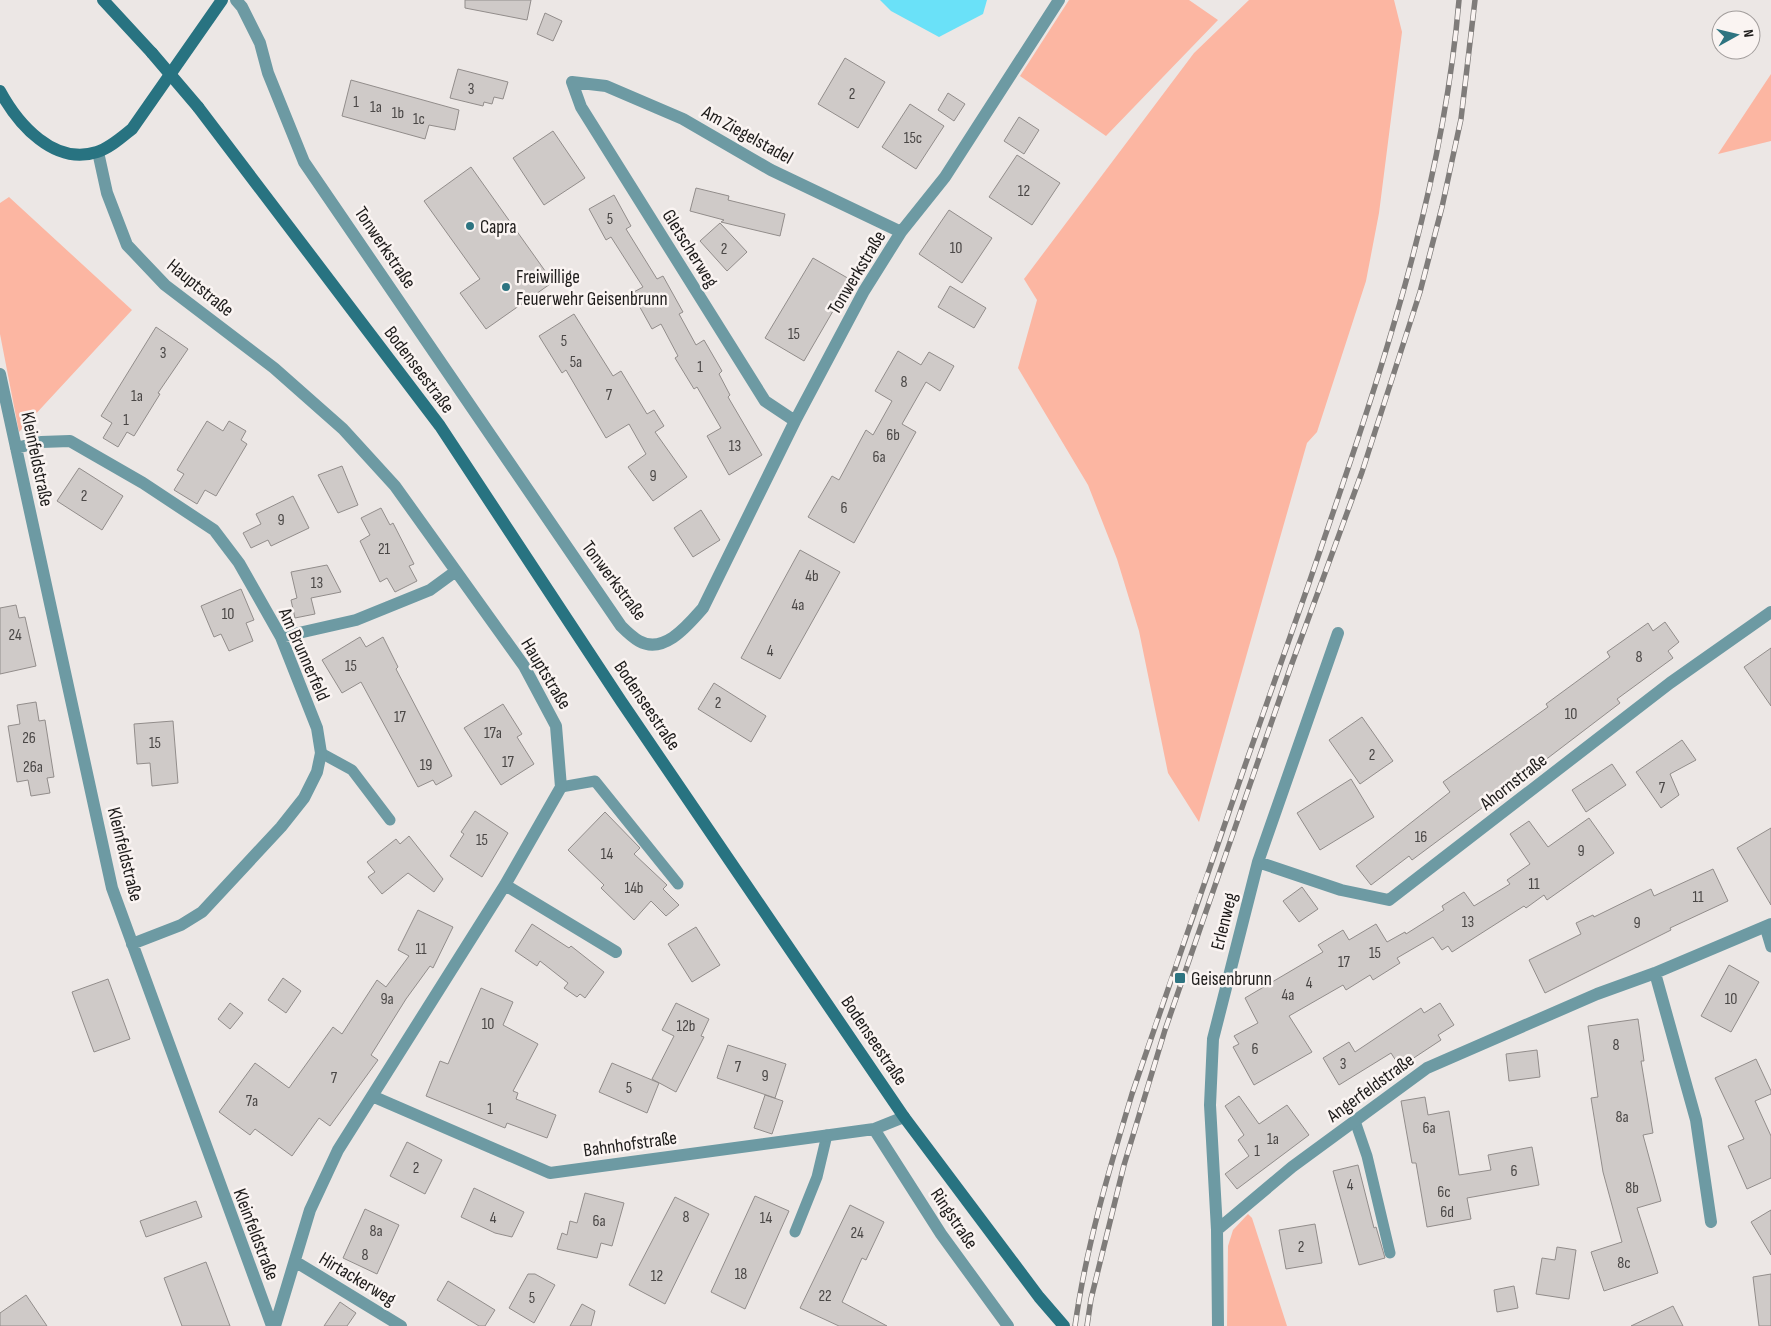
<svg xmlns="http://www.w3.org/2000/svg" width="1771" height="1326" viewBox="0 0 1771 1326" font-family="'Sofia Sans Condensed',sans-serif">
	<rect width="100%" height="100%" fill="#ece7e5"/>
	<path fill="#fcb6a2" d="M 1069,0 L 1189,0 L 1218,20 L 1106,136 L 1020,76 Z
		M 1249,0 L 1394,0 L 1402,32 L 1379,213 L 1366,281 L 1317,432 L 1307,443 L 1199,822 L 1168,773 L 1139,631 L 1117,559 L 1088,485 L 1018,368 L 1037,300 L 1024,279 L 1194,53 Z
		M 1771,74 L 1771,141 L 1718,154 Z
		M 9,197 L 132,310 L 19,432 L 0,334 L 0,203 Z
		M 1248,1214 L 1252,1218 L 1287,1326 L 1227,1326 L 1228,1246 L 1233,1230 Z"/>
	<path fill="#6ae1f8" d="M 880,0 L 987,0 L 983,14 L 939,37 L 891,11 Z"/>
	<path fill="#cfcac8" stroke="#928d8b" d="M 465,0 L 531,0 L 527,20 L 465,8 Z
		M 545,13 L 562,21 L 553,41 L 537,34 Z
		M 845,58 L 885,82 L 858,128 L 818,104 Z
		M 458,69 L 508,82 L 503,99 L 494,97 L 492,104 L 484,102 L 483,106 L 450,98 Z
		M 351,80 L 459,110 L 455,130 L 429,125 L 425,139 L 342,116 Z
		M 948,93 L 965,104 L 954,121 L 938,110 Z
		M 910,104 L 944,126 L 916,169 L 882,147 Z
		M 1019,117 L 1039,130 L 1024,154 L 1004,141 Z
		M 553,131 L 585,178 L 544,205 L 513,158 Z
		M 1017,155 L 1060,183 L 1032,225 L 989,197 Z
		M 471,167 L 553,282 L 486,329 L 460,293 L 480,279 L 424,201 Z
		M 696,188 L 729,196 L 728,200 L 785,214 L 780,236 L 721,222 L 724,220 L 690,211 Z
		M 614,195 L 631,226 L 626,229 L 657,279 L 663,276 L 683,312 L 679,314 L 696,345 L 704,340 L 722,371 L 719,374 L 730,395 L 728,397 L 762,455 L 729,475 L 707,436 L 721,428 L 697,387 L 694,389 L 675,358 L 678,356 L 661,324 L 652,329 L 632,293 L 643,287 L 611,237 L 606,240 L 589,209 Z
		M 949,210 L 992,238 L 962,283 L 919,254 Z
		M 720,223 L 747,252 L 727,271 L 700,241 Z
		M 813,258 L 851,280 L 804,361 L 765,338 Z
		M 950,286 L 986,308 L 974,328 L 938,307 Z
		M 574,314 L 613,376 L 621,371 L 647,414 L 654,410 L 664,426 L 655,432 L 687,477 L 653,501 L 628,467 L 646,454 L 629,424 L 606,438 L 566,370 L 562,373 L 539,336 Z
		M 156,327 L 188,349 L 158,393 L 160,394 L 134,436 L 127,432 L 118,447 L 103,438 L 112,423 L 101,416 Z
		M 898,351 L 921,365 L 929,352 L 954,366 L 940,391 L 926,382 L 902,424 L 916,432 L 854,543 L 808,517 L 832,476 L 839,480 L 866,430 L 873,435 L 892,401 L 875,391 Z
		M 207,421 L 223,431 L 229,421 L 246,431 L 241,440 L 247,444 L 216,496 L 205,490 L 197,504 L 174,490 L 184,474 L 177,470 Z
		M 342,466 L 358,505 L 338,513 L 318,475 Z
		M 79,468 L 123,496 L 102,530 L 57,501 Z
		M 293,496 L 309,528 L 271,546 L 268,540 L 251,548 L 243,533 L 261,524 L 256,514 Z
		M 381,508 L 390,525 L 393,523 L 414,564 L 409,566 L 417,581 L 395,592 L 387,578 L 380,582 L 360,541 L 370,535 L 361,518 Z
		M 701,510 L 720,540 L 693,557 L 674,528 Z
		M 800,550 L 840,572 L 780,679 L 741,658 Z
		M 327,565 L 341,592 L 311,598 L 315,614 L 295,618 L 291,600 L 297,598 L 291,572 Z
		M 241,589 L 254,620 L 246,623 L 253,641 L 229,651 L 221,634 L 214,637 L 201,606 Z
		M 16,605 L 19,618 L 25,617 L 36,666 L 0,674 L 0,608 Z
		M 1665,622 L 1679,642 L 1668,651 L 1673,658 L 1617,699 L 1620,703 L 1502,793 L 1412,860 L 1409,856 L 1371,885 L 1356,866 L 1450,792 L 1443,782 L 1548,707 L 1546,704 L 1610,657 L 1607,652 L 1648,623 L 1653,631 Z
		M 360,637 L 366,647 L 383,637 L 398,667 L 396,669 L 452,776 L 436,785 L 433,780 L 418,787 L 361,682 L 342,693 L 322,660 Z
		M 1771,648 L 1771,706 L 1744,667 Z
		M 714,683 L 766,716 L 751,742 L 698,709 Z
		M 36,702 L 39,721 L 45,720 L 54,777 L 47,778 L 50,793 L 31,796 L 28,780 L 17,782 L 8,726 L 20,724 L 17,705 Z
		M 503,704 L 522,734 L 517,737 L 534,764 L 501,785 L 464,728 Z
		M 1362,717 L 1393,761 L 1360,784 L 1329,740 Z
		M 173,721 L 178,783 L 152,786 L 150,763 L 137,764 L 134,724 Z
		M 1682,740 L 1696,760 L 1670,774 L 1679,795 L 1661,808 L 1636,772 Z
		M 1612,764 L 1626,785 L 1586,812 L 1572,790 Z
		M 1351,779 L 1374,817 L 1320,850 L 1297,813 Z
		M 475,811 L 508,833 L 482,877 L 450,856 L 464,834 L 461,832 Z
		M 605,812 L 640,848 L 634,854 L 667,885 L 663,889 L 679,905 L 666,916 L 651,901 L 634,920 L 601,888 L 604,885 L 568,850 Z
		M 1589,818 L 1614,853 L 1547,900 L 1544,895 L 1526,908 L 1524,906 L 1452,952 L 1448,946 L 1442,950 L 1433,937 L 1397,958 L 1400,963 L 1373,980 L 1370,975 L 1346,990 L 1343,985 L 1289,1016 L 1312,1052 L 1254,1085 L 1233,1047 L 1239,1044 L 1234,1036 L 1258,1023 L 1245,998 L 1323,952 L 1318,945 L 1343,930 L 1349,940 L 1376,924 L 1387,942 L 1405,932 L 1406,934 L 1444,910 L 1442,906 L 1464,892 L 1474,906 L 1510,884 L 1507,880 L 1530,864 L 1510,834 L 1529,821 L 1548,847 Z
		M 1771,828 L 1771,905 L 1737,848 Z
		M 409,836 L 443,879 L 434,892 L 408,873 L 382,894 L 368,877 L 375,872 L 367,862 L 396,839 L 400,844 Z
		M 1713,869 L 1728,901 L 1670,928 L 1671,930 L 1545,993 L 1529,960 L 1581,934 L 1576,923 L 1593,915 L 1594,917 L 1651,889 L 1654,896 Z
		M 1302,887 L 1318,909 L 1299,922 L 1283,901 Z
		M 418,910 L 453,927 L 433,968 L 430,966 L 406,999 L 371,1055 L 378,1060 L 330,1126 L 319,1118 L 292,1156 L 255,1129 L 250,1135 L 219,1112 L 255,1063 L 289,1088 L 333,1027 L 342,1034 L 377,980 L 386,987 L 409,956 L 398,950 Z
		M 532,924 L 569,948 L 571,946 L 604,972 L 585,998 L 580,994 L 577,997 L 564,988 L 568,983 L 540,961 L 537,966 L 515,951 Z
		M 696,927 L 720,965 L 692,982 L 668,944 Z
		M 1729,965 L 1759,982 L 1731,1032 L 1701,1016 Z
		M 283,978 L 301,991 L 286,1013 L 268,1000 Z
		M 108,979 L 130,1039 L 94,1052 L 72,992 Z
		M 481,988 L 513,1002 L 503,1025 L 538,1044 L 513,1091 L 518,1093 L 516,1099 L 556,1115 L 547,1138 L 507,1123 L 505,1128 L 426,1096 L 440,1061 L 448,1064 Z
		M 230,1003 L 243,1013 L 230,1029 L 218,1019 Z
		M 676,1003 L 709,1019 L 701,1036 L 704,1037 L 676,1092 L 652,1079 L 674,1036 L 662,1030 Z
		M 1440,1003 L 1454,1025 L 1438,1035 L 1441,1040 L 1400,1067 L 1391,1053 L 1339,1085 L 1323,1058 L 1349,1042 L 1355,1052 L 1421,1008 L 1424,1013 Z
		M 1638,1019 L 1644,1061 L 1641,1061 L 1653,1133 L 1643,1135 L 1661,1201 L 1637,1208 L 1658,1273 L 1604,1291 L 1591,1252 L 1622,1242 L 1603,1172 L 1591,1098 L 1598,1097 L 1588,1026 Z
		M 728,1045 L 786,1064 L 775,1098 L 717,1078 Z
		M 1537,1050 L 1540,1077 L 1509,1081 L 1506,1054 Z
		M 1756,1059 L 1771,1091 L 1771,1094 L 1755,1101 L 1771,1136 L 1771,1178 L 1747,1189 L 1728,1146 L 1744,1139 L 1715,1078 Z
		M 612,1063 L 659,1083 L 647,1113 L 599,1092 Z
		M 765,1095 L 783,1101 L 772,1134 L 754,1128 Z
		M 1239,1096 L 1259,1124 L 1287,1105 L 1309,1135 L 1237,1189 L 1225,1174 L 1249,1156 L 1238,1140 L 1244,1135 L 1225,1106 Z
		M 1425,1097 L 1428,1115 L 1449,1111 L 1459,1175 L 1491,1170 L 1488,1155 L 1532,1147 L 1539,1185 L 1467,1198 L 1471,1219 L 1427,1227 L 1416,1163 L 1412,1163 L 1401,1101 Z
		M 407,1142 L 442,1160 L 425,1194 L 390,1176 Z
		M 1358,1165 L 1374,1228 L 1376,1227 L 1385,1258 L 1359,1265 L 1333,1171 Z
		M 474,1188 L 524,1212 L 512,1237 L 495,1233 L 461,1217 Z
		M 585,1193 L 624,1203 L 612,1246 L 601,1243 L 597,1258 L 557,1249 L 562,1233 L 567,1235 L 570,1221 L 577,1223 Z
		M 755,1196 L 789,1211 L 745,1309 L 711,1292 Z
		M 675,1197 L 709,1214 L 665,1304 L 629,1285 Z
		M 196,1201 L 202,1217 L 146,1237 L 140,1221 Z
		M 850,1205 L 884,1222 L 866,1260 L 862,1258 L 842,1302 L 887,1326 L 839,1326 L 800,1308 Z
		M 365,1209 L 399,1225 L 377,1274 L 343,1258 Z
		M 1771,1210 L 1771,1255 L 1751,1222 Z
		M 1315,1224 L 1322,1263 L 1286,1269 L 1279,1230 Z
		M 1557,1247 L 1576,1250 L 1569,1299 L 1536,1294 L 1542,1258 L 1555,1260 Z
		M 206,1262 L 230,1326 L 182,1326 L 164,1278 Z
		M 528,1274 L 535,1274 L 555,1285 L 534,1323 L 509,1308 Z
		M 1771,1274 L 1771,1326 L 1759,1326 L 1753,1277 Z
		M 448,1281 L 495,1310 L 485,1326 L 479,1326 L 437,1300 Z
		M 1514,1286 L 1518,1308 L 1497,1312 L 1494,1290 Z
		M 26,1295 L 47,1326 L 0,1326 L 0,1313 Z
		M 340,1302 L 356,1313 L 347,1326 L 324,1326 Z
		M 582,1304 L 595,1311 L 591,1326 L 570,1326 Z
		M 1673,1306 L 1683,1326 L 1631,1326 Z"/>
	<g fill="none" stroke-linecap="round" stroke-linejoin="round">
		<path stroke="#6d9aa3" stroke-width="11" d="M 321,753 L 352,770 L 390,820
			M 561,787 L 595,781 L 678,884
			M 1765,927 L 1771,947
			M 1355,1121 L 1367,1156 L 1390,1253
			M 795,1232 L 817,1177 L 827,1135"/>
		<path stroke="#6d9aa3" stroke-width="12" d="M 236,0 L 242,7 L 260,43 L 268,73 L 304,162 L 621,626 C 626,631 632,637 639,641 C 664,655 688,625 703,608 L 795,421 L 864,291 L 901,232 L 945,177 L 1059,0
			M 98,152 L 107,193 L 127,245 L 165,285 L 274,368 L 343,429 L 395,486 L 524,666 L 556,726 L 561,787 L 505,885 L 338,1150 L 310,1210 L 275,1326
			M 0,374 L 112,888 L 272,1326
			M 795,421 L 765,401 L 581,107 L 572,82 L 606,86 L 683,119 L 771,170 L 901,232
			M 16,448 L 41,442 L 70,441 L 143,483 L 214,530 L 239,563 L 281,637 L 317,728 L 321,753 L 317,772 L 304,798 L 281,827 L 202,912 L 181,925 L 132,944
			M 281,637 L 356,620 L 430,590 L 456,571
			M 1258,862 L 1341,890 L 1389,900 L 1670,683 L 1771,612
			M 505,885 L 616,952
			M 1655,973 L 1696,1120 L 1711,1222
			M 372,1096 L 550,1173 L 874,1129 L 904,1117
			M 874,1129 L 941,1234 L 1008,1326
			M 1217,1230 L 1210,1105 L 1213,1039 L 1258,862 L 1338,633
			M 296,1262 L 401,1326
			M 1218,1326 L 1217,1230 L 1292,1167 L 1427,1068 L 1597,994 L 1655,973 L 1771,924"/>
		<path stroke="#287381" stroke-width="12" d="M 103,0 L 152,53
			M 0,91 C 18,124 54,166 97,152 C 110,148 122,137 132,129 L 222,0
			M 198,107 L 440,426 L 621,701 L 904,1117 L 1039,1297 L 1064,1326"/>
		<defs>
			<path id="rail" d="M 1075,1326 C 1086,1247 1109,1170 1132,1094 C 1190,923 1249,753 1309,583 C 1374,393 1442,201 1459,0
				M 1087,1326 L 1091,1299 L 1124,1165 L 1165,1030 L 1291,666 L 1362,472 L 1420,292 L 1442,207 L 1461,119 L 1475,0"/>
		</defs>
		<use href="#rail" stroke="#7f7c7a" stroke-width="5.5"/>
		<use href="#rail" stroke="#faf4f2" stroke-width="4" stroke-dasharray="11" stroke-linecap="butt"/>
		<path stroke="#287381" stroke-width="12" d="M 152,53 L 198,107"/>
	</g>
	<g fill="#2d7481" stroke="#faf4f2" stroke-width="2">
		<circle cx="470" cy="226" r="5"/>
		<circle cx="506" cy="287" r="5"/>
		<rect x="1174" y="972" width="12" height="12" rx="2.5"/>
	</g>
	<g text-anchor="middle" stroke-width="5" stroke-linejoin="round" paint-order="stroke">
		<g font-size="16" fill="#4a4746">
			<text x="471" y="94">3</text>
			<text x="852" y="99">2</text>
			<text x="356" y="107">1</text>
			<text x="376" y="112">1a</text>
			<text x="398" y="118">1b</text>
			<text x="419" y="124">1c</text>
			<text x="913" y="143">15c</text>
			<text x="1024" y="196">12</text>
			<text x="610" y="224">5</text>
			<text x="956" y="253">10</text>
			<text x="724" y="254">2</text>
			<text x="794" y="339">15</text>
			<text x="564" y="346">5</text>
			<text x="163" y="358">3</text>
			<text x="576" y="367">5a</text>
			<text x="700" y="372">1</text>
			<text x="904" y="387">8</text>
			<text x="609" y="400">7</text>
			<text x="137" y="401">1a</text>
			<text x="126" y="425">1</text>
			<text x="893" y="440">6b</text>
			<text x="735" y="451">13</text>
			<text x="879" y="462">6a</text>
			<text x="653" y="481">9</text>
			<text x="84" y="501">2</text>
			<text x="844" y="513">6</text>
			<text x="281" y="525">9</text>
			<text x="384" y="554">21</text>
			<text x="812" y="581">4b</text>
			<text x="317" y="588">13</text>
			<text x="798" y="610">4a</text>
			<text x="228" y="619">10</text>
			<text x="15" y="640">24</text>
			<text x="770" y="656">4</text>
			<text x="1639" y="662">8</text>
			<text x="351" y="671">15</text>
			<text x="718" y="708">2</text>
			<text x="1571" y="719">10</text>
			<text x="400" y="722">17</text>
			<text x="493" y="738">17a</text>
			<text x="29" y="743">26</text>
			<text x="155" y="748">15</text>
			<text x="1372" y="760">2</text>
			<text x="508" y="767">17</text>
			<text x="426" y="770">19</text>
			<text x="33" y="772">26a</text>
			<text x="1662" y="793">7</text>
			<text x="1421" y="842">16</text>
			<text x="482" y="845">15</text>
			<text x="1581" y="856">9</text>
			<text x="607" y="859">14</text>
			<text x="1534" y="889">11</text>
			<text x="634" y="893">14b</text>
			<text x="1698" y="902">11</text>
			<text x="1468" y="927">13</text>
			<text x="1637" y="928">9</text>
			<text x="421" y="954">11</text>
			<text x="1375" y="958">15</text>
			<text x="1344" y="967">17</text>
			<text x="1309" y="988">4</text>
			<text x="1288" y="1000">4a</text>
			<text x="387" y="1004">9a</text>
			<text x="1731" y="1004">10</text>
			<text x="488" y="1029">10</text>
			<text x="686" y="1031">12b</text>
			<text x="1616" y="1050">8</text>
			<text x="1255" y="1054">6</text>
			<text x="1343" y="1069">3</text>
			<text x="738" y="1072">7</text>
			<text x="765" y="1081">9</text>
			<text x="334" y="1083">7</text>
			<text x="629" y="1093">5</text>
			<text x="252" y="1106">7a</text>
			<text x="490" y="1114">1</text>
			<text x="1622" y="1122">8a</text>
			<text x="1429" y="1133">6a</text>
			<text x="1273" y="1144">1a</text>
			<text x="1257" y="1156">1</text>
			<text x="416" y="1173">2</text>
			<text x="1514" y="1176">6</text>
			<text x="1350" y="1190">4</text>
			<text x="1632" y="1193">8b</text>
			<text x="1444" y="1197">6c</text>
			<text x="1447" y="1217">6d</text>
			<text x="686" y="1222">8</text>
			<text x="493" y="1223">4</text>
			<text x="766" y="1223">14</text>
			<text x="599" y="1226">6a</text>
			<text x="376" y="1236">8a</text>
			<text x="857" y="1238">24</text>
			<text x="1301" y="1252">2</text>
			<text x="365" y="1260">8</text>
			<text x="1624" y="1268">8c</text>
			<text x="741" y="1279">18</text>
			<text x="657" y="1281">12</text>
			<text x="825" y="1301">22</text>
			<text x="532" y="1303">5</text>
		</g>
		<g font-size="19" fill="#1d1b1a" stroke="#faf4f2">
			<text transform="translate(748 134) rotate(29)" y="7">Am Ziegelstadel</text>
			<text transform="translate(386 247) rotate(56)" y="7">Tonwerkstraße</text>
			<text transform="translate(691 248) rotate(58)" y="7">Gletscherweg</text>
			<text transform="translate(856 272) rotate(-59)" y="7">Tonwerkstraße</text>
			<text transform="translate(201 287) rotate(39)" y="7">Hauptstraße</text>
			<text transform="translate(420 369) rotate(53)" y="7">Bodenseestraße</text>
			<text transform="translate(38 459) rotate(78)" y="7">Kleinfeldstraße</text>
			<text transform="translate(615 580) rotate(53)" y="7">Tonwerkstraße</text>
			<text transform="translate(305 654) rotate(66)" y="7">Am Brunnerfeld</text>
			<text transform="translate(547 673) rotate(59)" y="7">Hauptstraße</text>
			<text transform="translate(648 705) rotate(56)" y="7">Bodenseestraße</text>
			<text transform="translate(1513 781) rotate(-38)" y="7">Ahornstraße</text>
			<text transform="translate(126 854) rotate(76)" y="7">Kleinfeldstraße</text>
			<text transform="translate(1223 921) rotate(-76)" y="7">Erlenweg</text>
			<text transform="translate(875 1040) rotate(56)" y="7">Bodenseestraße</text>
			<text transform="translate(1370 1087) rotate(-36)" y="7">Angerfeldstraße</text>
			<text transform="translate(630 1143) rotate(-8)" y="7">Bahnhofstraße</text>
			<text transform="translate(955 1218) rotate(56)" y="7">Ringstraße</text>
			<text transform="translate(257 1234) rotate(69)" y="7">Kleinfeldstraße</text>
			<text transform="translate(358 1278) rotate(31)" y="7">Hirtackerweg</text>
		</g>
		<g font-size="19" fill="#1d1b1a" stroke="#faf4f2" text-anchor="start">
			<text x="480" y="233">Capra</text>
			<text x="516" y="283">Freiwillige<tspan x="516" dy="22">Feuerwehr Geisenbrunn</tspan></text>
			<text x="1191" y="985">Geisenbrunn</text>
		</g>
	</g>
	<g transform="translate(1736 35) rotate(82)"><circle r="24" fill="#faf4f2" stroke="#a29d9c"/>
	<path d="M0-4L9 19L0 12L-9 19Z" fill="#2d7481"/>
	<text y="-8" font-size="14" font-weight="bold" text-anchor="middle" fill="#1d1b1a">N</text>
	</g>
</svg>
